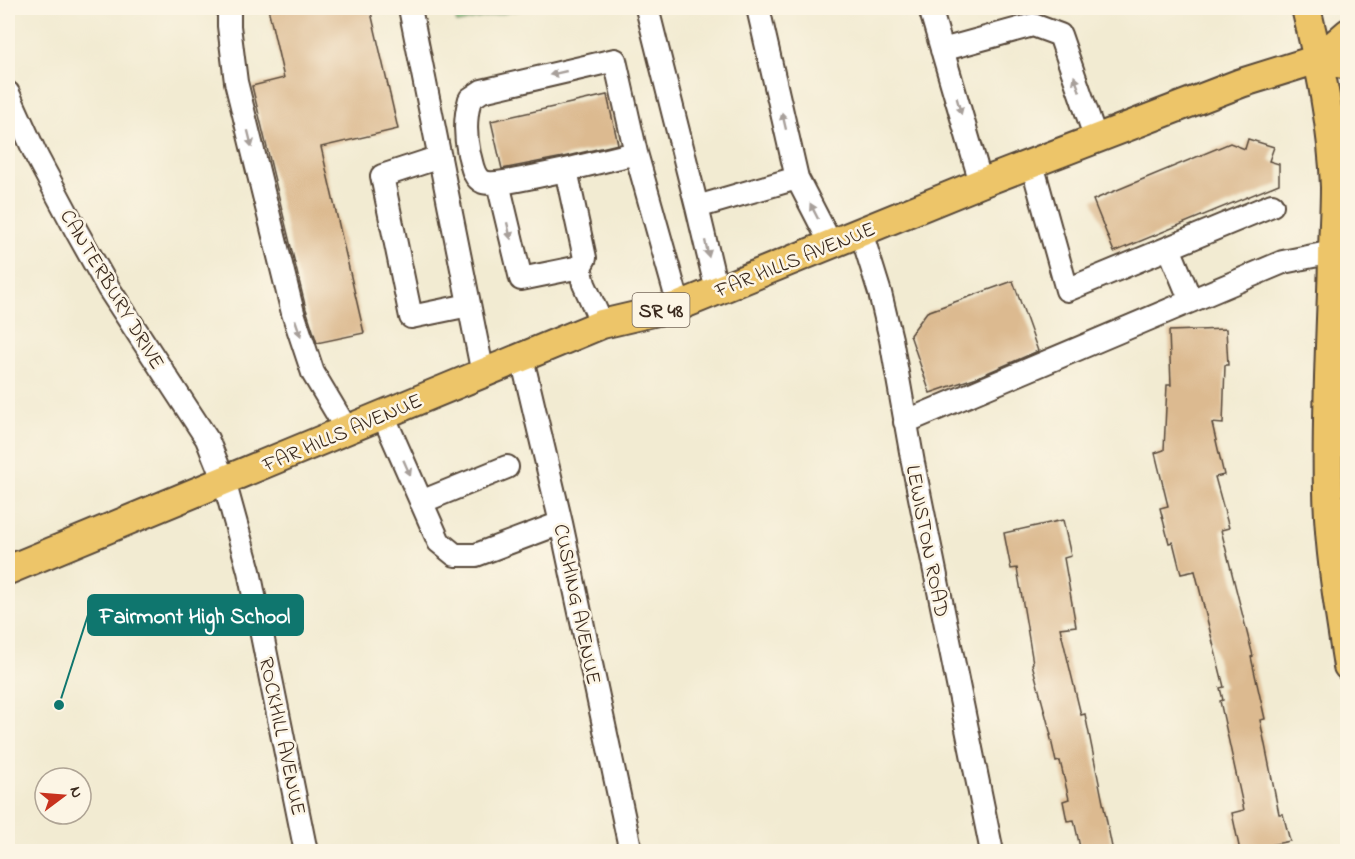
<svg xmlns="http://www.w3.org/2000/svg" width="1355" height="859" viewBox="0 0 1355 859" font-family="'Indie Flower',sans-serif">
	<rect width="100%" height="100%" fill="#fcf5e5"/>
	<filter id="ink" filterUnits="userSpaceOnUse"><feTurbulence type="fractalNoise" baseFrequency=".0167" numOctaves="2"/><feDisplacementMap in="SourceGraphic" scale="12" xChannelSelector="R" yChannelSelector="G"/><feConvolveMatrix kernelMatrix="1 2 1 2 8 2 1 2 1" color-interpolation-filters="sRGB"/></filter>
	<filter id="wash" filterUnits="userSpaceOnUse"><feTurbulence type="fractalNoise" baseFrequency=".008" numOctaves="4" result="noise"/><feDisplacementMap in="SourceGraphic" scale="24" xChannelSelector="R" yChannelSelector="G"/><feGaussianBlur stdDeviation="1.35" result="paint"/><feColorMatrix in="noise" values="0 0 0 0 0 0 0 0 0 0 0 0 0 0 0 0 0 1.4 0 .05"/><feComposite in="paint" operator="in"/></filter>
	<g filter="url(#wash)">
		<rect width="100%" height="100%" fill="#f2ebd2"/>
		<path fill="#91d790" stroke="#668057" stroke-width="1.5" d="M 453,8 L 528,8 L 457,23 Z"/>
		<g id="blocks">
			<path fill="#dcba90" d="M 268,8 L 370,8 L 398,129 L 321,147 L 364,333 L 317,343 L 306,309 L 252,86 L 284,78 Z
				M 607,95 L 618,144 L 563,157 L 502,169 L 491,121 Z
				M 1248,139 L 1274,147 L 1269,161 L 1279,164 L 1279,184 L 1114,252 L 1093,200 L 1230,143 L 1245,149 Z
				M 1013,281 L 1038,351 L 980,376 L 930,393 L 910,335 L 927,312 Z
				M 1226,329 L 1228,365 L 1225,365 L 1223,424 L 1212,423 L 1224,475 L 1215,477 L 1229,528 L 1221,530 L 1253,656 L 1251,657 L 1265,719 L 1260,720 L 1279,814 L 1283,814 L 1290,841 L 1240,851 L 1232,813 L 1244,810 L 1220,701 L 1223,700 L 1220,688 L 1224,687 L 1195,571 L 1181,574 L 1173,542 L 1169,543 L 1160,508 L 1168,506 L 1155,453 L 1164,450 L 1167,385 L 1171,385 L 1169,331 Z
				M 1063,520 L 1071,556 L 1064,558 L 1076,626 L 1060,628 L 1081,715 L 1085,714 L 1113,852 L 1081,852 L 1074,820 L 1067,821 L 1063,801 L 1069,799 L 1060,761 L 1056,762 L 1050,735 L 1051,735 L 1032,664 L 1033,663 L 1017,568 L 1011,569 L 1004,533 Z"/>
		</g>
	</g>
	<g filter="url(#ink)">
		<use href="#blocks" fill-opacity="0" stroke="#564739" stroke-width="1.5"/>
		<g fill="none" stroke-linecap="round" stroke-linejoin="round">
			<defs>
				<path id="minor" d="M 229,8 L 229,26 L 236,82 L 293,313 L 313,373 L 347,430
					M 410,8 L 483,374
					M 647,8 L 697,207 L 797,178
					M 758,8 L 797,178 L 831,244
					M 930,8 L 981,183
					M 942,50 L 1033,25 L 1060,35 L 1096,139
					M 8,93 L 37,157 L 77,232 L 109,289 L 207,439 L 224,481 L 249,571 L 306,852
					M 636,153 L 679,306
					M 440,157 L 382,176 L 411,317 L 469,305
					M 1032,164 L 1067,290 L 1272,205
					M 566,170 L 636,153 L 615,60 L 482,91 L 470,99 C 465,117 465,136 469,154 C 472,163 472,177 483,182 C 496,187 549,173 566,170 L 585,258 L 580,267 L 584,284 L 602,324
					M 498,183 L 521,279 L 580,267
					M 697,207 L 717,291
					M 861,232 L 880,293 L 891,339 L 913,463 L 992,852
					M 1169,248 L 1191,301
					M 522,358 L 561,523 L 631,852
					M 383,415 L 439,542 L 455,555 L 476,555 L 561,523
					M 905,422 L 1283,262 L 1333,252
					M 1328,452 L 1348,438
					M 421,502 L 507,467"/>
				<path id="major" d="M 1306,8 C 1320,66 1333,126 1335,187 C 1335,211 1333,235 1333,259 C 1331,336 1326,413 1328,491 C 1329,550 1339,608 1348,666
					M 1318,59 L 1348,65
					M 8,570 L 602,324 L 679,306 L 981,183 L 1241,83 L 1318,59 L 1348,33"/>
			</defs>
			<use href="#minor" stroke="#564739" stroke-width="26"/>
			<use href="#major" stroke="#564739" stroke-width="32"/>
			<use href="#minor" stroke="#fff" stroke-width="22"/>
			<use href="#major" stroke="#edc569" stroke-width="28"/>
		</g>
		<defs><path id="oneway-solid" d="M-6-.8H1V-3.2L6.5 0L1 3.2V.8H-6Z" transform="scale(1.5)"/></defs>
		<g fill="#a79f9a">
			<use href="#oneway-solid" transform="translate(558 73) rotate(167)"/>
			<use href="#oneway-solid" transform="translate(1077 84) rotate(-110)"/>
			<use href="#oneway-solid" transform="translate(959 106) rotate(74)"/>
			<use href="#oneway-solid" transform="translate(784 121) rotate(-103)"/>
			<use href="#oneway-solid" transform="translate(250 139) rotate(76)"/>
			<use href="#oneway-solid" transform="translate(814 211) rotate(-117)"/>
			<use href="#oneway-solid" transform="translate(509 231) rotate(77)"/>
			<use href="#oneway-solid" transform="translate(707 249) rotate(77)"/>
			<use href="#oneway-solid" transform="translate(298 328) rotate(71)"/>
			<use href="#oneway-solid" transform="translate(407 468) rotate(66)"/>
		</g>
	</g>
	<g text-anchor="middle" stroke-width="5" stroke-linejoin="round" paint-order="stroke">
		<rect fill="#fcf5e5" stroke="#75675a" stroke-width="1.5" x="632.5" y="293" width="57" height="34" rx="4.5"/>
		<g font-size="20" font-weight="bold" fill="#3b2a1e">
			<text x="661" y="317">SR 48</text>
		</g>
		<g font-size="21" fill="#3b2a1e" stroke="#fcf5e5">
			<text transform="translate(795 259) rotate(-22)" y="7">FAR HILLS AVENUE</text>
			<text transform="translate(113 289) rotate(59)" y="7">CANTERBURY DRIVE</text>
			<text transform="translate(342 432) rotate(-23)" y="7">FAR HILLS AVENUE</text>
			<text transform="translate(928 541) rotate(79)" y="7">LEWISTON ROAD</text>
			<text transform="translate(578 604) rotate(78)" y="7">CUSHING AVENUE</text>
			<text transform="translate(283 736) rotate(78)" y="7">ROCKHILL AVENUE</text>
		</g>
	</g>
	<path fill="none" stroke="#0f766e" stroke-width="2" d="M59 705L88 615"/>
	<circle fill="#0f766e" stroke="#fcf5e5" stroke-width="2" cx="59" cy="705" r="6"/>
	<rect fill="#0f766e" stroke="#0f766e" stroke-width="2" x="88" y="595" width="215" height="40" rx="6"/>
	<g font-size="22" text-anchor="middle" font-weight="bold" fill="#fff">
		<text x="195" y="623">Fairmont High School</text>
	</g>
	<rect width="1355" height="859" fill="none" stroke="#fcf5e5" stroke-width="30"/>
	<g transform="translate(63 796) rotate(74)"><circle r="28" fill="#fcf5e5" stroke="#afa495" stroke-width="1.5"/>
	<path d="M0-4.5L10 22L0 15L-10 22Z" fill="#c8321e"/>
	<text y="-9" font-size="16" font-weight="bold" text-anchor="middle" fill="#3b2a1e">N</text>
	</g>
</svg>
